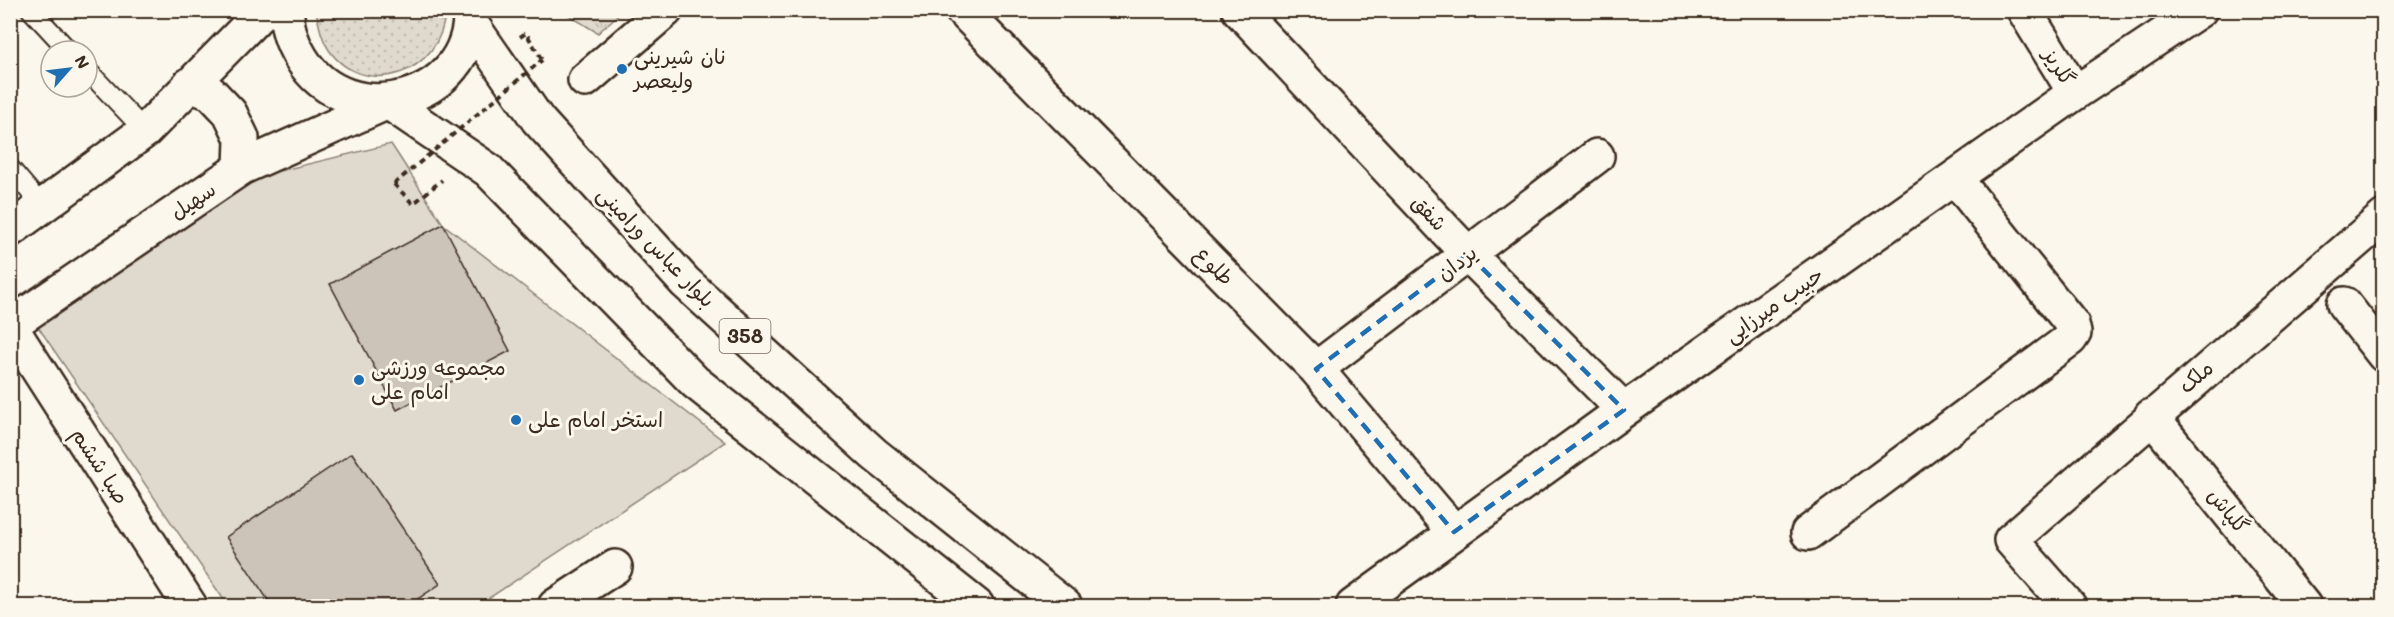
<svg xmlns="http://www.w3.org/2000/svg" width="2394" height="617" viewBox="0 0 2394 617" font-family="Mali,'Playpen Sans Arabic',sans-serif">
	<defs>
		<pattern id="grass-dots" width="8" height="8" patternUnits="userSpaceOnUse" patternTransform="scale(1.5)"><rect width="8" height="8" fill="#dfd9ce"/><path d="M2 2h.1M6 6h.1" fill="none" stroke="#c0bab0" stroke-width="1.8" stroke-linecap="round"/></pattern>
		<pattern id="park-tufts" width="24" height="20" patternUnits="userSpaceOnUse" patternTransform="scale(1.5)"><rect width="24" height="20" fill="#dfd9ce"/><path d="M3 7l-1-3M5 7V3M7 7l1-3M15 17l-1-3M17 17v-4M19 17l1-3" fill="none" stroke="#c0bab0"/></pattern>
	</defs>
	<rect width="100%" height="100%" fill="#fbf7ec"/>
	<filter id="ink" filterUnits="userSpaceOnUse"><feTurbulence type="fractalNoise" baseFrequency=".0167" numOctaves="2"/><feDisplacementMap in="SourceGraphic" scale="12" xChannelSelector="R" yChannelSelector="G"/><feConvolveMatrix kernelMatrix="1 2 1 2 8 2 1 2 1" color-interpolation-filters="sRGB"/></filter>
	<g filter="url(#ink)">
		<path fill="url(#grass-dots)" stroke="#8d8276" stroke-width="1.5" d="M 316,11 L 445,11 C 443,73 365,101 329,50 C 321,38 319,25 316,11 Z"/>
		<path fill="url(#park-tufts)" stroke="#8d8276" stroke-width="1.5" d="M 562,11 L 622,11 L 598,33 Z"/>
		<path fill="#dfd9ce" stroke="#8d8276" stroke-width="1.5" d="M 391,144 L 443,224 L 725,442 L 477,606 L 228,606 L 32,318 L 209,188 Z"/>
		<path fill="#ccc4b9" stroke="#3b2a1e" stroke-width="1.5" d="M 443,224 L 510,351 L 397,410 L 330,284 Z
			M 352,453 L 440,584 L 407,606 L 272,606 L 226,537 Z"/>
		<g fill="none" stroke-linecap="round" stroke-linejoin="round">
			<defs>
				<path id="lane" d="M 31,10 L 69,51
					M 87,70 L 145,131
					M 10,168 L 43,207"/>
				<path id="street" d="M 962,10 L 1316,369 L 1454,532
					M 1239,10 L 1468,254 L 1624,410
					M 2024,10 L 2075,93
					M 585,80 L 666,10
					M 2344,304 L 2384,355
					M 10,326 L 190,606
					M 1316,369 L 1597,156
					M 2151,416 L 2304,606
					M 1808,533 L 2070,339 L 2074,333 L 2072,324 L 1955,178
					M 555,606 L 615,567
					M 1353,606 L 1624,410 L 2075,93 L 2200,10
					M 2069,606 L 2011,540 L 2384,217"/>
				<path id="secondary" d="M 189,85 L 211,93 L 230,113 L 242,138 L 241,168
					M 10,230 L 145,131 L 264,10
					M 10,325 L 241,168 L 388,102"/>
				<path id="primary" d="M 287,10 C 286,27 293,45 301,58 C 348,135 474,101 470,10
					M 470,22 L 538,120 L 685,282 L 874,454 L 1065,606
					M 388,102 L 488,170 L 695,382 L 977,606"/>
			</defs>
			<use href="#lane" stroke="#3b2a1e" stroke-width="22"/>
			<use href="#street" stroke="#3b2a1e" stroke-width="38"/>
			<use href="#secondary" stroke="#3b2a1e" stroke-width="38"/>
			<use href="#primary" stroke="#3b2a1e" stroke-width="38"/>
			<path stroke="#3b2a1e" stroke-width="4" stroke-dasharray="6 4.5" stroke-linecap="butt" d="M 520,37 L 526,33 L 542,60
				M 394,184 L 413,204 L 442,180"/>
			<use href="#lane" stroke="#fbf7ec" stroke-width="18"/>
			<use href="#street" stroke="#fbf7ec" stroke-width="33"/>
			<use href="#secondary" stroke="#fbf7ec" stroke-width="33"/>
			<use href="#primary" stroke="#fbf7ec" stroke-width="33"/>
			<path stroke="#3b2a1e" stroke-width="4" stroke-dasharray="6 4.5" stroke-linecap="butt" d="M 394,184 L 542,60"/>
		</g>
	</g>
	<path fill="none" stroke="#1f6fb2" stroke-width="4.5" stroke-dasharray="12 8" stroke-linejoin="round" d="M 1468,254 L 1624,410 L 1454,532 L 1316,369 Z"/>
	<g fill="#1f6fb2" stroke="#fbf7ec" stroke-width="2">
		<circle cx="622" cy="69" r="6"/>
		<circle cx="359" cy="380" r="6"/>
		<circle cx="516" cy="420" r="6"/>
	</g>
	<g text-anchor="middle" stroke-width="6" stroke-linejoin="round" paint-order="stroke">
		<rect fill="#fbf7ec" stroke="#75685c" stroke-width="1.5" x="719.5" y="319" width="51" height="34" rx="4.5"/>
		<g font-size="20" font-weight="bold" fill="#3b2a1e">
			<text x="745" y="343">358</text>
		</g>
		<g font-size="21" fill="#3b2a1e" stroke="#fbf7ec" text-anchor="start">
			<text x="634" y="64">نان شیرینی<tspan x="634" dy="24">ولیعصر</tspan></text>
			<text x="371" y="375">مجموعه ورزشی<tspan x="371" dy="24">امام علی</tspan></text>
			<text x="528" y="427">استخر امام علی</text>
		</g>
		<g font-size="21" fill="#3b2a1e" stroke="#fbf7ec">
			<text transform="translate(2059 67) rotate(58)" y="7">گلریز</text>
			<text transform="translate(193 201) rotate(-34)" y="7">سهیل</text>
			<text transform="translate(1429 213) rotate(47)" y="7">شفق</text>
			<text transform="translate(656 247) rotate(46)" y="7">بلوار عباس ورامینی</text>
			<text transform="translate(1457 263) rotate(-37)" y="7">یزدان</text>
			<text transform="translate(1214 266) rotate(45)" y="7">طلوع</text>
			<text transform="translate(1774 305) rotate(-35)" y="7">حبیب میرزایی</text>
			<text transform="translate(2196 377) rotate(-41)" y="7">ملک</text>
			<text transform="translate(100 466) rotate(57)" y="7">صبا ششم</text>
			<text transform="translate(2228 511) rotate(51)" y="7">گلپاش</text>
		</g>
	</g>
	<rect width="2394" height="617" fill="none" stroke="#fbf7ec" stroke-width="36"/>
	<rect x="18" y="18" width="2358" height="581" fill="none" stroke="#3b2a1e" stroke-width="2" filter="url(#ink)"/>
	<g transform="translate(69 69) rotate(62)"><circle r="28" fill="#fbf7ec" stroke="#aea59a" stroke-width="1.5"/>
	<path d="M0-4.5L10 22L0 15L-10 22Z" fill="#1f6fb2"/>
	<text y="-9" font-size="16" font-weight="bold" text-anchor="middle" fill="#3b2a1e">N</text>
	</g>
</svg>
